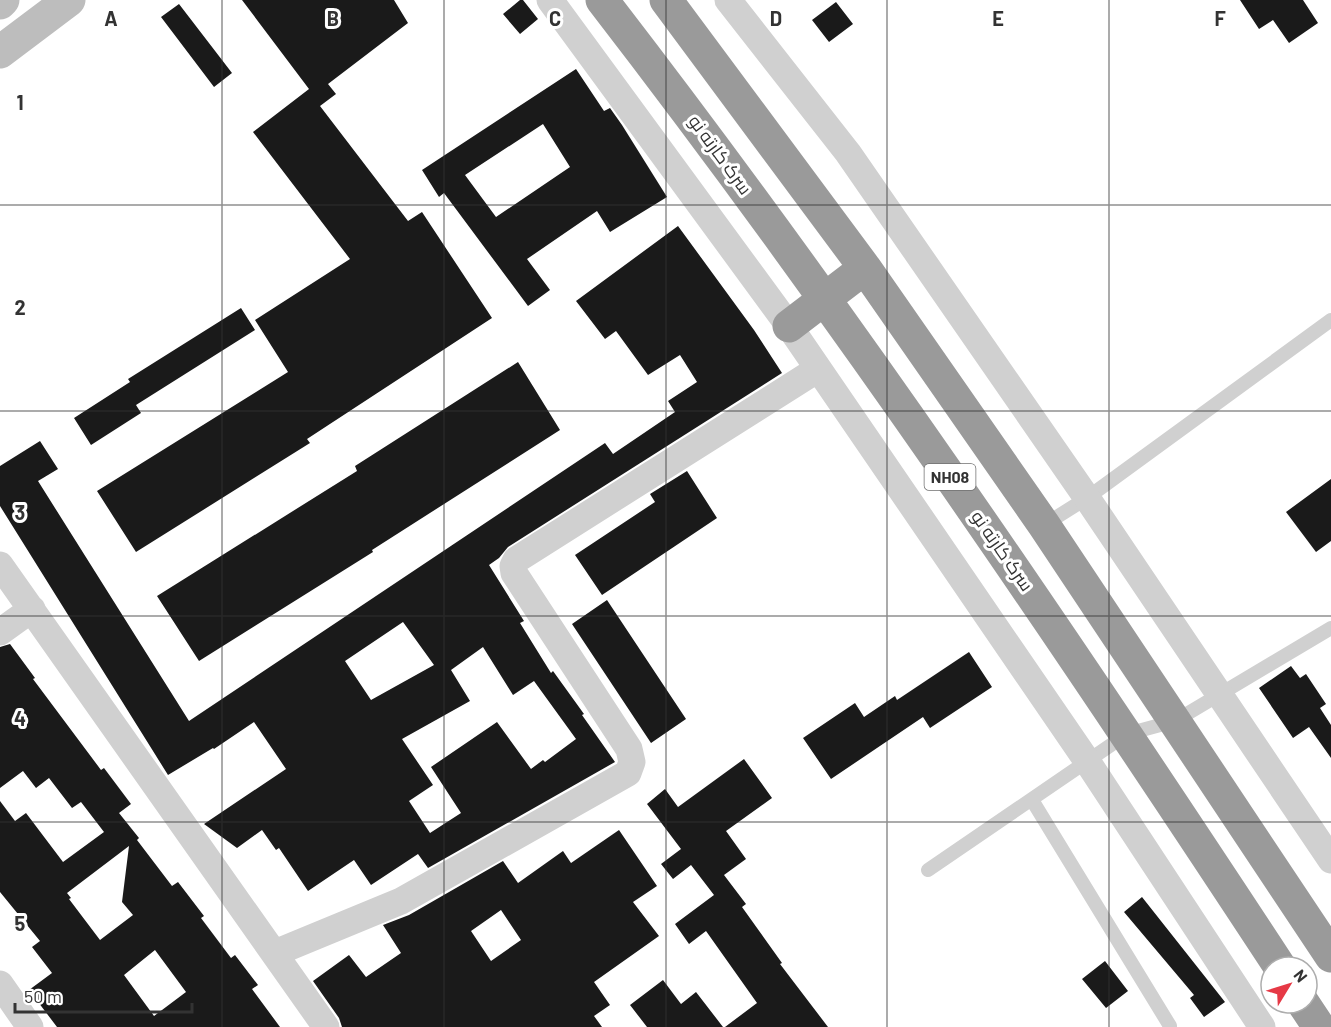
<svg xmlns="http://www.w3.org/2000/svg" width="1331" height="1027" viewBox="0 0 1331 1027" font-family="Barlow,Cairo,sans-serif">
	<rect width="100%" height="100%" fill="#fff"/>
	<path fill="#1a1a1a" fill-rule="evenodd" d="M 242,0 L 394,0 L 408,23 L 328,84 L 336,94 L 320,106 L 408,221 L 422,212 L 492,318 L 307,439 L 310,443 L 136,552 L 97,491 L 288,372 L 255,320 L 350,259 L 253,132 L 309,89 Z
		M 520,0 L 523,0 L 538,19 L 520,34 L 503,14 Z
		M 1240,0 L 1303,0 L 1318,23 L 1289,43 L 1273,20 L 1259,29 Z
		M 836,2 L 853,24 L 829,42 L 812,20 Z
		M 179,4 L 232,73 L 214,87 L 161,17 Z
		M 576,69 L 604,111 L 610,108 L 622,125 L 667,197 L 610,232 L 597,211 L 527,259 L 550,290 L 528,306 L 444,193 L 439,197 L 422,170 ZM 543,124 L 570,167 L 496,217 L 465,175 Z
		M 678,226 L 754,330 L 782,373 L 508,547 L 499,558 L 489,565 L 524,621 L 520,623 L 551,673 L 553,671 L 584,714 L 582,715 L 615,762 L 428,868 L 418,854 L 371,885 L 354,860 L 308,891 L 279,848 L 276,850 L 262,830 L 237,848 L 204,824 L 286,769 L 254,722 L 214,749 L 213,748 L 168,775 L 0,506 L 0,466 L 40,441 L 58,469 L 38,481 L 189,721 L 605,443 L 613,454 L 675,412 L 668,401 L 697,382 L 680,355 L 648,375 L 616,331 L 605,339 L 576,301 ZM 403,622 L 434,665 L 371,700 L 345,661 ZM 483,647 L 513,695 L 534,681 L 576,739 L 545,762 L 543,760 L 531,769 L 497,722 L 431,767 L 461,813 L 430,833 L 409,801 L 433,785 L 402,739 L 470,701 L 451,670 Z
		M 241,308 L 255,330 L 136,405 L 141,413 L 91,445 L 74,418 L 130,382 L 128,379 Z
		M 518,362 L 560,430 L 372,550 L 373,552 L 199,661 L 157,596 L 357,471 L 355,466 Z
		M 687,471 L 717,518 L 602,595 L 575,555 L 655,502 L 650,494 Z
		M 1331,479 L 1331,541 L 1316,552 L 1286,512 Z
		M 607,600 L 686,719 L 651,743 L 572,624 Z
		M 10,644 L 35,678 L 33,679 L 101,770 L 104,768 L 131,804 L 119,813 L 139,838 L 137,840 L 172,886 L 178,882 L 204,916 L 201,918 L 231,958 L 235,955 L 258,985 L 252,989 L 280,1027 L 57,1027 L 29,990 L 52,973 L 32,947 L 40,941 L 0,892 L 0,801 L 15,821 L 26,813 L 63,862 L 104,832 L 81,802 L 72,808 L 49,778 L 36,788 L 23,771 L 0,788 L 0,647 ZM 129,846 L 122,902 L 133,915 L 100,940 L 69,899 L 71,898 L 67,893 ZM 155,950 L 186,992 L 154,1016 L 124,975 Z
		M 969,652 L 992,687 L 930,728 L 923,717 L 831,779 L 803,738 L 855,703 L 864,717 L 895,696 L 897,700 Z
		M 1291,666 L 1300,678 L 1306,674 L 1326,704 L 1320,708 L 1331,725 L 1331,758 L 1309,727 L 1293,738 L 1259,688 Z
		M 744,759 L 772,798 L 726,831 L 746,859 L 724,875 L 746,904 L 742,907 L 782,963 L 780,964 L 828,1027 L 725,1027 L 757,1003 L 706,931 L 689,944 L 675,924 L 714,895 L 691,865 L 673,879 L 661,864 L 681,849 L 647,804 L 665,789 L 678,807 Z
		M 619,830 L 657,886 L 633,902 L 659,936 L 594,982 L 610,1005 L 594,1016 L 602,1027 L 342,1027 L 339,1018 L 313,981 L 349,955 L 366,977 L 401,953 L 383,925 L 409,915 L 503,861 L 518,883 L 563,851 L 571,863 ZM 501,910 L 521,940 L 491,961 L 471,931 Z
		M 1142,897 L 1225,1002 L 1204,1017 L 1190,998 L 1194,995 L 1124,912 Z
		M 1105,961 L 1128,991 L 1106,1008 L 1082,979 Z
		M 663,980 L 681,1004 L 696,992 L 723,1027 L 647,1027 L 630,1005 Z"/>
	<g fill="none" stroke-linecap="round" stroke-linejoin="round">
		<path stroke="#d0d0d0" stroke-width="14" d="M 1044,525 L 1087,498 L 1331,320
			M 1032,800 L 1170,1026
			M 928,870 L 1127,734 L 1175,721 L 1331,628"/>
		<path stroke="#d0d0d0" stroke-width="27" d="M 550,0 L 789,326 L 1087,761 L 1262,1027
			M 728,0 L 848,153 L 1087,498 L 1331,860
			M 0,565 L 326,1027
			M 0,632 L 32,609
			M 275,953 L 401,901 L 628,773 L 632,762 L 629,749 L 514,573 L 513,566 L 516,560 L 818,369
			M 0,984 L 30,1027"/>
		<path stroke="#bdbdbd" stroke-width="33" d="M 0,3 L 3,0
			M 0,52 L 69,0"/>
		<path stroke="#9a9a9a" stroke-width="33" d="M 602,0 C 843,312 1064,638 1280,967
			M 666,0 L 865,268 L 1044,525 L 1331,956
			M 789,326 L 865,268
			M 1303,1003 L 1319,1027"/>
	</g>
	<path fill="none" stroke="#333" stroke-width="1.5" stroke-opacity="0.55" d="M 222,0 L 222,1027M 444,0 L 444,1027M 666,0 L 666,1027M 887,0 L 887,1027M 1109,0 L 1109,1027M 0,205 L 1331,205M 0,411 L 1331,411M 0,616 L 1331,616M 0,822 L 1331,822"/>
	<g text-anchor="middle" stroke-width="6" stroke-linejoin="round" paint-order="stroke">
		<rect fill="#fff" stroke="#707070" stroke-width="1.5" x="924.5" y="464" width="51" height="26" rx="4.5"/>
		<g font-size="16" font-weight="bold" fill="#333">
			<text x="950" y="483">NH08</text>
		</g>
		<g font-size="18" fill="#333" stroke="#fff">
			<text transform="translate(720 155) rotate(54)" y="6">سرک کارته نو</text>
			<text transform="translate(1002 551) rotate(55)" y="6">سرک کارته نو</text>
		</g>
	</g>
	<g font-size="20" text-anchor="middle" font-weight="bold" fill="#333" stroke="#fff" stroke-width="6" stroke-linejoin="round" paint-order="stroke">
		<text x="111" y="26">A</text>
		<text x="333" y="26">B</text>
		<text x="555" y="26">C</text>
		<text x="776" y="26">D</text>
		<text x="998" y="26">E</text>
		<text x="1220" y="26">F</text>
		<text x="20" y="110">1</text>
		<text x="20" y="315">2</text>
		<text x="20" y="520">3</text>
		<text x="20" y="726">4</text>
		<text x="20" y="931">5</text>
	</g>
	<g transform="translate(1289 985) rotate(52)"><circle r="28" fill="#ffffff" stroke="#adadad" stroke-width="1.5"/>
	<path d="M0-4.5L10 22L0 15L-10 22Z" fill="#e63946"/>
	<text y="-9" font-size="16" font-weight="bold" text-anchor="middle" fill="#333333">N</text>
	</g>
	<path d="M15 1003v9h177v-9" fill="none" stroke="#333333" stroke-width="3"/>
	<text x="24" y="1003" font-size="18" fill="#333333" stroke="#ffffff" stroke-width="4.5" paint-order="stroke">50 m</text>
</svg>
